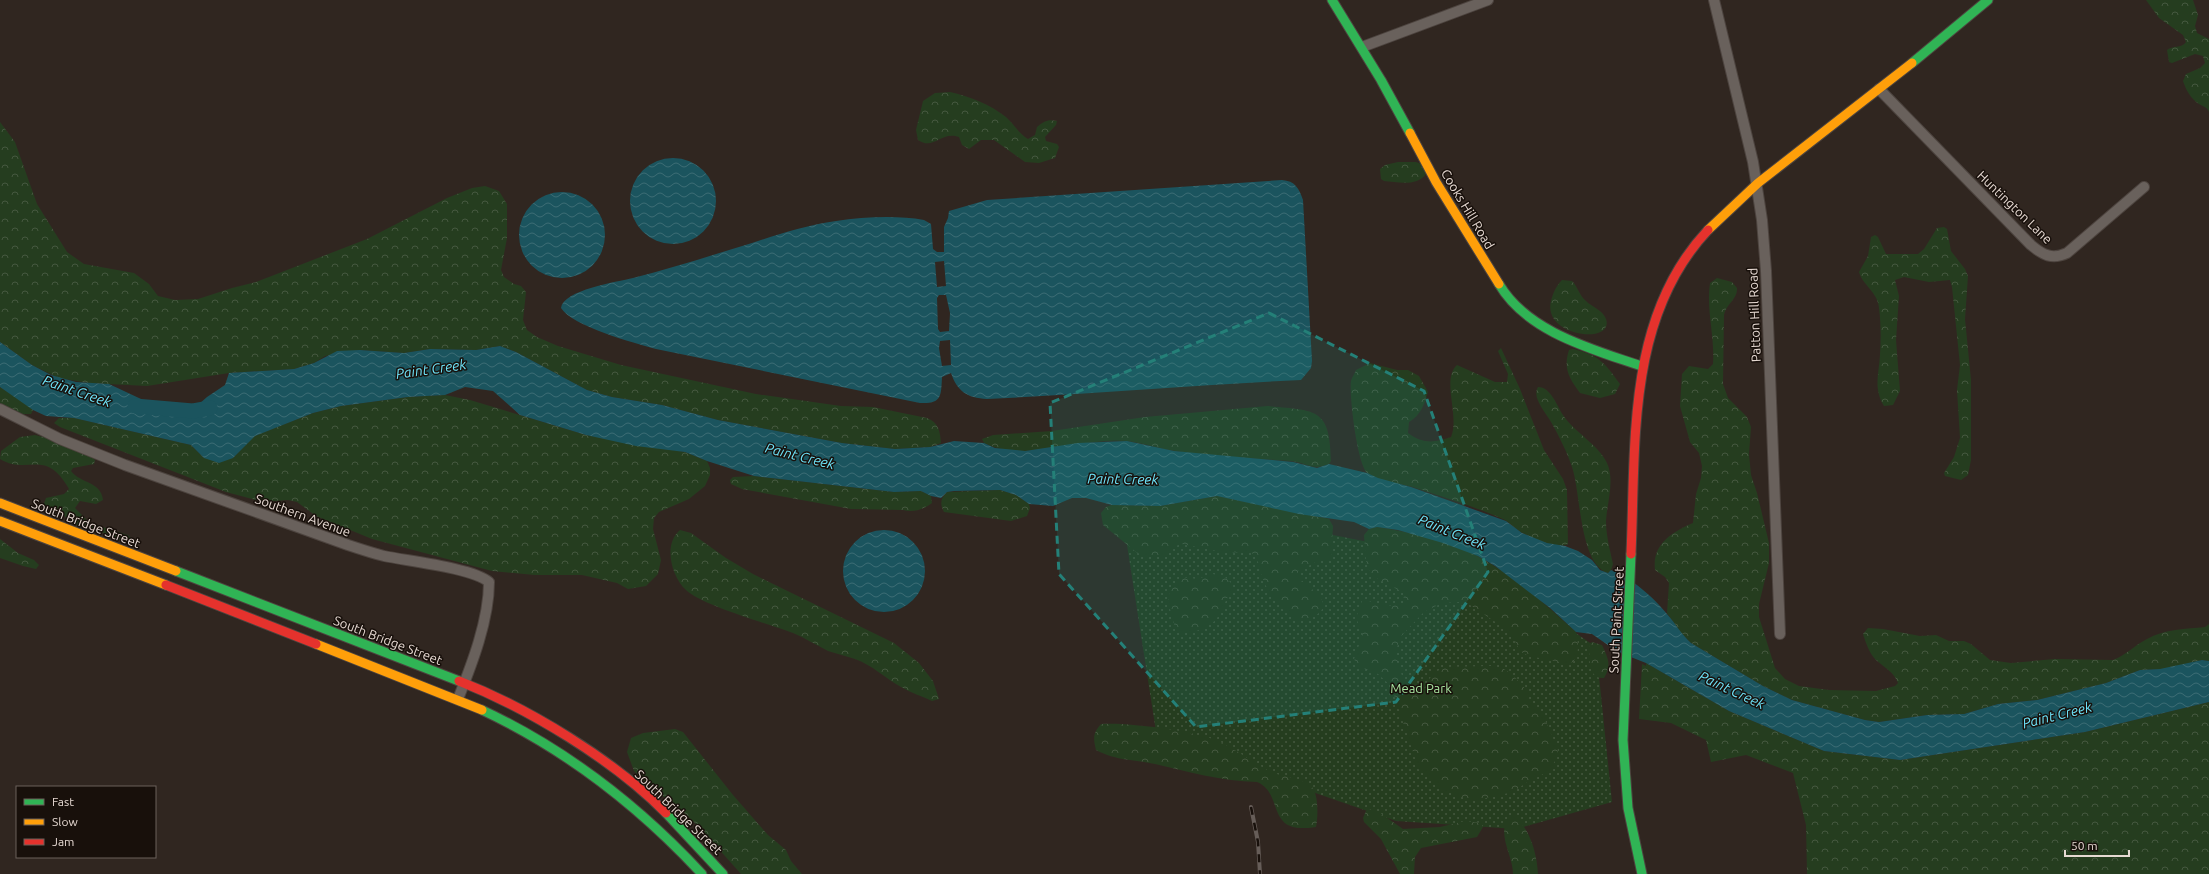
<svg xmlns="http://www.w3.org/2000/svg" width="2209" height="874" viewBox="0 0 2209 874" font-family="Ubuntu,sans-serif">
	<defs>
		<pattern id="grass-dots" width="8" height="8" patternUnits="userSpaceOnUse"><rect width="8" height="8" fill="#253d1f"/><path d="M2 2h.1M6 6h.1" fill="none" stroke="#45583f" stroke-width="1.8" stroke-linecap="round"/></pattern>
		<pattern id="forest-crowns" width="20" height="18" patternUnits="userSpaceOnUse"><rect width="20" height="18" fill="#253d1f"/><path d="M2 6a3 3 0 1 1 6 0M12 15a3 3 0 1 1 6 0" fill="none" stroke="#45583f"/></pattern>
		<pattern id="water-waves" width="16" height="10" patternUnits="userSpaceOnUse"><rect width="16" height="10" fill="#1b545e"/><path d="M0 5q4-4 8 0t8 0" fill="none" stroke="#3c6c74"/></pattern>
	</defs>
	<rect width="100%" height="100%" fill="#302620"/>
	<path fill="url(#grass-dots)" d="M 1247,518 L 1474,563 L 1596,647 L 1612,802 L 1516,829 L 1396,821 L 1157,738 L 1123,519 Z"/>
	<path fill="url(#forest-crowns)" d="M 2146,0 L 2193,0 L 2198,15 L 2195,26 L 2197,33 L 2209,39 L 2209,112 C 2207,107 2204,107 2199,104 C 2191,99 2186,90 2183,81 L 2186,74 L 2200,68 L 2205,63 L 2203,56 L 2195,54 L 2172,63 L 2169,62 L 2167,50 C 2173,45 2181,49 2186,42 L 2183,35 L 2159,18 Z
		M 950,92 C 969,96 991,105 1006,117 C 1014,124 1019,134 1028,139 L 1035,135 L 1037,127 C 1044,121 1048,119 1057,121 L 1056,125 L 1045,137 L 1046,141 L 1057,144 L 1059,147 L 1055,158 L 1039,163 L 1025,162 L 994,140 L 981,140 L 969,149 L 962,145 L 959,137 C 940,131 934,151 918,140 L 916,130 L 923,101 L 935,93 Z
		M 0,122 L 15,142 L 37,204 L 67,252 L 84,264 L 134,273 L 149,284 L 158,296 L 175,300 L 198,299 L 232,288 L 256,282 L 367,239 L 447,198 L 472,188 L 485,186 L 499,191 L 507,204 L 507,238 L 501,270 L 504,277 L 514,284 L 521,286 L 526,292 L 523,320 L 527,330 L 537,337 L 558,346 L 621,365 L 756,394 L 841,406 L 873,407 L 927,418 C 939,423 940,431 941,443 L 930,447 L 895,449 L 842,443 L 718,420 L 662,405 L 612,397 L 587,390 L 516,352 L 500,346 L 476,350 L 430,349 L 404,353 L 360,350 L 325,356 L 314,363 L 294,369 L 229,373 L 147,386 L 89,383 L 59,378 L 32,365 L 0,342 Z
		M 1398,162 L 1416,162 L 1421,164 L 1426,174 C 1417,187 1397,182 1384,181 L 1381,179 L 1380,169 L 1385,165 Z
		M 1944,227 L 1947,229 L 1951,251 L 1965,269 L 1968,276 L 1965,319 L 1971,380 L 1971,460 L 1968,475 L 1961,480 L 1945,476 L 1944,473 L 1954,457 L 1960,438 L 1957,390 L 1960,365 L 1952,287 L 1950,280 L 1929,282 L 1904,277 L 1895,280 L 1899,296 L 1896,340 L 1900,391 L 1893,405 L 1884,406 C 1873,388 1879,374 1880,355 C 1881,340 1881,323 1879,308 C 1878,292 1863,286 1859,272 L 1868,256 L 1871,237 L 1875,235 L 1878,237 L 1886,254 L 1918,254 L 1924,249 L 1937,228 Z
		M 1717,278 L 1732,282 L 1737,288 C 1738,299 1726,304 1724,315 L 1723,384 L 1728,398 L 1747,417 L 1751,427 L 1749,454 L 1751,475 L 1757,493 L 1769,543 L 1769,563 L 1759,604 L 1759,617 L 1775,668 L 1785,679 L 1799,686 L 1829,690 L 1876,691 L 1895,686 L 1898,683 C 1894,672 1885,668 1876,660 C 1869,653 1866,643 1863,634 L 1868,628 L 1883,629 L 1920,636 L 1936,635 L 1949,641 L 1964,641 L 1971,644 L 1990,660 L 2011,663 L 2055,659 L 2113,660 C 2126,655 2135,645 2147,639 C 2164,629 2187,629 2205,627 L 2209,624 L 2209,661 L 2202,660 L 2165,669 L 2140,670 L 2106,683 L 2037,700 L 1998,704 L 1964,714 L 1927,715 L 1879,722 L 1865,720 L 1792,700 L 1763,686 L 1691,643 L 1681,633 L 1667,613 L 1669,583 L 1665,577 L 1655,570 C 1652,544 1672,532 1693,523 L 1696,494 L 1701,478 L 1702,466 L 1699,453 L 1690,442 L 1680,406 L 1682,374 L 1689,366 L 1708,369 L 1713,364 C 1715,336 1706,310 1710,283 Z
		M 1562,280 L 1572,281 C 1578,287 1579,295 1586,301 C 1592,307 1603,310 1606,319 C 1615,345 1542,337 1551,301 C 1553,293 1556,286 1562,280 Z
		M 1501,348 L 1520,389 L 1544,450 L 1563,479 L 1567,490 L 1568,544 C 1557,550 1536,539 1525,534 C 1517,531 1512,524 1505,520 C 1476,507 1443,497 1413,487 C 1400,483 1377,483 1367,473 C 1357,463 1349,395 1351,381 C 1352,377 1355,373 1356,370 L 1370,363 L 1397,370 L 1408,370 L 1419,376 L 1428,392 C 1424,405 1421,415 1409,422 L 1408,433 C 1422,444 1435,443 1451,437 C 1460,416 1441,379 1457,365 L 1495,382 L 1507,382 L 1508,374 L 1498,351 Z
		M 1573,349 C 1599,355 1605,363 1620,384 L 1615,394 L 1600,398 L 1580,393 C 1569,378 1563,368 1569,350 Z
		M 0,387 L 31,407 L 33,410 L 31,414 L 23,414 L 0,405 Z
		M 1538,387 C 1551,387 1557,406 1563,415 C 1575,433 1598,444 1607,463 C 1615,480 1607,503 1606,521 C 1606,535 1610,550 1613,564 L 1611,570 L 1608,573 C 1579,564 1581,493 1572,467 C 1567,452 1559,436 1551,422 C 1547,415 1540,407 1537,398 C 1536,395 1536,390 1538,387 Z
		M 445,395 L 470,400 L 586,435 L 685,452 L 707,461 L 710,468 L 710,475 L 705,486 L 689,499 L 659,512 L 654,518 L 653,529 L 661,560 L 658,574 L 646,586 L 628,589 L 617,583 L 582,575 L 535,575 L 492,571 L 372,539 L 316,516 L 297,502 L 288,500 L 263,502 L 226,492 L 60,427 L 54,423 L 59,418 L 74,418 L 191,445 L 204,458 L 233,458 L 254,436 L 313,413 L 341,406 L 408,397 Z
		M 1268,406 C 1316,411 1330,407 1331,461 L 1329,464 C 1310,471 1309,463 1291,461 C 1252,458 1214,457 1176,451 C 1160,449 1144,443 1128,441 C 1081,436 1028,464 984,443 L 982,439 L 993,435 L 1052,431 L 1145,417 Z
		M 35,435 C 56,440 79,444 95,460 L 94,464 L 73,468 L 71,471 C 81,484 101,481 103,500 L 96,504 L 80,501 L 75,508 L 90,523 L 128,535 L 133,540 L 131,544 L 96,530 L 85,529 L 74,524 L 67,519 L 59,509 L 46,508 L 43,506 L 46,498 L 64,494 L 69,489 C 45,447 28,476 0,459 L 1,451 L 20,437 Z
		M 754,476 L 894,492 L 921,491 L 931,496 L 932,503 C 924,509 914,513 903,510 L 851,509 L 742,489 L 731,484 L 730,480 L 733,477 Z
		M 1000,490 L 1016,495 L 1029,504 L 1030,508 L 1027,516 L 1011,521 L 944,512 C 940,504 940,499 947,492 Z
		M 1217,496 L 1329,519 L 1333,526 L 1331,559 L 1318,561 L 1298,571 C 1298,573 1298,575 1299,577 C 1304,586 1333,599 1320,612 C 1314,618 1305,621 1296,621 C 1283,611 1269,596 1263,579 C 1258,567 1262,565 1252,553 L 1222,552 L 1182,544 L 1175,546 L 1162,556 L 1144,556 L 1136,552 L 1103,525 L 1101,513 L 1106,507 L 1112,505 L 1160,506 Z
		M 1377,527 C 1408,532 1451,541 1479,557 C 1514,576 1546,605 1576,632 C 1578,642 1581,657 1570,664 L 1529,656 L 1521,652 L 1509,631 L 1470,605 L 1459,602 L 1442,603 L 1424,612 L 1402,635 L 1397,647 L 1397,658 L 1403,680 L 1407,686 L 1416,692 L 1423,690 L 1433,673 L 1446,667 L 1491,666 L 1504,669 L 1513,675 L 1526,690 L 1531,704 L 1543,715 L 1558,750 L 1555,761 L 1549,771 L 1526,783 L 1513,792 L 1482,799 L 1469,799 L 1445,791 L 1419,770 L 1391,686 L 1378,674 L 1358,666 L 1354,659 L 1363,634 L 1356,618 L 1362,601 L 1366,600 C 1379,605 1389,607 1403,604 L 1404,600 L 1403,592 C 1365,573 1367,577 1364,535 L 1369,529 Z
		M 680,530 L 691,533 L 726,558 L 753,574 L 894,643 L 919,663 L 933,681 L 939,699 L 932,701 C 922,696 911,693 901,687 C 885,678 872,665 855,659 C 846,656 837,654 828,651 C 816,645 805,638 793,633 C 769,624 701,605 686,590 C 671,576 663,544 680,530 Z
		M 0,539 L 18,553 L 34,560 L 39,565 L 36,569 L 23,566 L 0,558 Z
		M 1213,574 L 1225,577 L 1231,583 L 1231,591 L 1216,620 L 1205,628 L 1196,631 L 1176,631 L 1168,602 L 1170,588 L 1181,577 L 1197,579 Z
		M 1592,642 L 1602,645 C 1608,658 1612,665 1604,678 C 1587,680 1590,654 1589,644 Z
		M 1646,663 L 1729,711 L 1824,751 L 1900,760 L 2085,732 L 2209,702 L 2209,874 L 1807,874 L 1806,825 L 1793,773 L 1746,755 L 1711,762 L 1706,740 L 1671,723 L 1639,719 L 1642,664 L 1646,666 Z
		M 1101,724 C 1126,722 1196,731 1218,741 C 1238,750 1255,765 1274,773 C 1285,777 1302,778 1311,786 C 1319,793 1318,818 1316,827 C 1311,828 1306,828 1301,828 C 1268,827 1282,792 1257,782 C 1222,781 1189,772 1155,764 C 1132,759 1117,761 1096,750 C 1093,738 1093,733 1101,724 Z
		M 675,729 L 683,732 L 733,795 L 768,835 L 786,850 L 791,861 L 802,874 L 741,874 L 699,827 L 678,807 L 650,787 L 634,771 L 627,752 L 631,738 L 643,733 Z
		M 1369,809 L 1380,813 L 1403,829 L 1440,827 L 1465,821 L 1481,823 L 1483,827 L 1477,837 L 1421,848 L 1415,857 L 1414,874 L 1400,874 L 1381,839 L 1364,822 L 1363,818 L 1366,811 Z
		M 1514,816 C 1530,828 1537,854 1538,874 L 1513,874 C 1513,856 1498,837 1507,819 Z"/>
	<path fill="url(#water-waves)" fill-rule="evenodd" d="M630 201a43 43 0 1 1 86 0a43 43 0 1 1-86 0Z
		M 1282,180 C 1295,181 1299,188 1303,200 L 1312,361 L 1311,368 L 1301,380 C 1196,385 1092,394 987,399 C 967,398 957,391 951,373 L 942,377 C 941,396 942,404 920,403 L 656,349 C 634,343 572,326 561,308 C 563,290 617,282 633,278 C 673,268 712,255 752,243 C 779,234 807,225 836,221 C 864,217 896,215 924,220 L 931,224 L 933,249 L 937,252 L 944,252 L 944,227 L 948,218 L 949,211 L 987,200 ZM 944,261 L 946,286 L 937,287 L 935,262 ZM 939,295 L 946,295 L 950,313 L 949,331 L 940,332 L 938,329 L 937,298 ZM 950,340 L 951,365 L 942,366 L 939,348 L 940,341 Z
		M519 235a43 43 0 1 1 86 0a43 43 0 1 1-86 0Z
		M 0,342 L 32,365 L 51,375 L 76,382 L 109,384 L 141,399 L 161,412 L 189,413 L 207,397 L 225,385 L 229,373 L 294,369 L 314,363 L 337,351 L 360,350 L 404,353 L 430,349 L 476,350 L 500,346 L 516,352 L 587,390 L 612,397 L 662,405 L 718,420 L 842,443 L 895,449 L 930,447 L 954,441 L 984,443 L 995,448 L 1025,451 L 1078,443 L 1127,441 L 1174,451 L 1293,462 L 1317,468 L 1329,464 L 1367,473 L 1378,478 L 1411,487 L 1506,521 L 1522,533 L 1547,543 L 1565,546 L 1578,551 L 1592,560 L 1600,570 L 1608,573 L 1611,570 C 1632,578 1653,597 1667,614 C 1676,624 1681,634 1691,643 L 1763,686 L 1792,700 L 1865,720 L 1879,722 L 1927,715 L 1964,714 L 1998,704 L 2037,700 L 2106,683 L 2140,670 L 2160,669 L 2202,660 L 2209,661 L 2209,702 L 2085,732 L 1900,760 L 1824,751 L 1729,711 L 1646,663 L 1618,652 L 1592,634 L 1576,632 L 1550,608 L 1495,566 L 1478,556 L 1443,543 L 1398,530 L 1377,527 L 1369,529 L 1354,522 L 1299,514 L 1217,496 L 1160,506 L 1112,505 L 1086,498 L 1072,498 L 1053,506 L 1029,504 L 1016,495 L 1000,490 L 954,491 L 947,492 L 941,498 L 931,496 L 921,491 L 894,492 L 754,476 L 707,461 L 685,452 L 636,446 L 586,435 L 520,415 L 493,391 L 465,387 L 445,395 L 408,397 L 341,406 L 313,413 L 255,436 L 233,458 L 219,463 L 204,458 L 191,445 L 74,418 L 46,416 L 33,410 L 0,387 Z
		M843 571a41 41 0 1 1 82 0a41 41 0 1 1-82 0Z"/>
	<g fill="none" stroke-linecap="round" stroke-linejoin="round">
		<path stroke="#1b545e" stroke-width="15" d="M 135,406 L 193,411 L 210,408"/>
		<defs>
			<path id="street" d="M 1714,0 L 1753,162 L 1762,220 L 1766,271 L 1780,634
				M 1362,47 L 1488,0
				M 1879,89 L 2031,245 C 2043,255 2052,260 2067,253 L 2144,187
				M 0,409 L 60,439 L 125,465 L 348,545 C 360,549 372,553 384,556 C 408,561 473,568 489,582 C 489,620 472,664 458,699"/>
			<path id="fast" d="M 1332,0 L 1381,80 L 1410,133
				M 1912,63 L 1988,0
				M 1499,284 C 1527,332 1592,349 1641,366
				M 1631,554 L 1623,740 L 1628,808 L 1642,874
				M 176,571 L 459,681
				M 482,710 C 567,750 639,806 702,874
				M 666,813 L 723,874"/>
			<path id="slow" d="M 1410,133 L 1436,182 L 1499,284
				M 1708,230 L 1758,183 L 1912,63
				M 0,503 L 176,571
				M 0,521 L 166,585
				M 316,644 L 482,710"/>
			<path id="jam" d="M 1631,554 C 1636,443 1626,317 1708,230
				M 166,585 L 316,644
				M 459,681 C 528,708 614,760 666,813"/>
		</defs>
		<use href="#street" stroke="#4d443f" stroke-width="12"/>
		<use href="#fast" stroke="#4d443f" stroke-width="11"/>
		<use href="#slow" stroke="#4d443f" stroke-width="11"/>
		<use href="#jam" stroke="#4d443f" stroke-width="11"/>
		<use href="#street" stroke="#69615c" stroke-width="10"/>
		<use href="#fast" stroke="#30b455" stroke-width="9"/>
		<use href="#slow" stroke="#ff9f0a" stroke-width="9"/>
		<use href="#jam" stroke="#e5322d" stroke-width="9"/>
		<defs>
			<path id="rail" d="M 1251,807 L 1258,842 L 1260,874"/>
		</defs>
		<use href="#rail" stroke="#665d58" stroke-width="4"/>
		<use href="#rail" stroke="#18100b" stroke-width="2.5" stroke-dasharray="8" stroke-linecap="butt"/>
	</g>
	<path fill="#248078" fill-opacity="0.2" stroke="#248078" stroke-width="3" stroke-dasharray="8 5" stroke-linejoin="round" d="M 1269,313 L 1424,391 L 1488,572 L 1396,702 L 1196,727 L 1059,574 L 1050,403 Z"/>
	<g text-anchor="middle" stroke-width="3" stroke-linejoin="round" paint-order="stroke">
		<g font-size="13" fill="#e6d9d2" stroke="#18100b">
			<text transform="translate(2015 207) rotate(44)" y="5">Huntington Lane</text>
			<text transform="translate(1468 209) rotate(59)" y="5">Cooks Hill Road</text>
			<text transform="translate(1754 315) rotate(-92)" y="5">Patton Hill Road</text>
			<text transform="translate(303 515) rotate(20)" y="5">Southern Avenue</text>
			<text transform="translate(86 523) rotate(21)" y="5">South Bridge Street</text>
			<text transform="translate(1616 620) rotate(-87)" y="5">South Paint Street</text>
			<text transform="translate(388 640) rotate(21)" y="5">South Bridge Street</text>
			<text transform="translate(679 812) rotate(44)" y="5">South Bridge Street</text>
		</g>
		<g font-size="13" fill="#a7e39f" stroke="#18100b">
			<text x="1421" y="693">Mead Park</text>
		</g>
		<g font-size="14" font-style="italic" fill="#6ee4fa" stroke="#18100b">
			<text transform="translate(431 369) rotate(-8)" y="5">Paint Creek</text>
			<text transform="translate(77 391) rotate(19)" y="5">Paint Creek</text>
			<text transform="translate(800 456) rotate(14)" y="5">Paint Creek</text>
			<text transform="translate(1123 479) rotate(1)" y="5">Paint Creek</text>
			<text transform="translate(1452 532) rotate(22)" y="5">Paint Creek</text>
			<text transform="translate(1732 690) rotate(25)" y="5">Paint Creek</text>
			<text transform="translate(2057 715) rotate(-14)" y="5">Paint Creek</text>
		</g>
	</g>
	<rect x="16" y="786" width="140" height="72" fill="#18100b" stroke="#6a605b"/>
	<rect x="24" y="799" width="20" height="6" fill="#30b455" stroke="#6a605b"/>
	<text x="52" y="806" font-size="12" fill="#e6d9d2">Fast</text>
	<rect x="24" y="819" width="20" height="6" fill="#ff9f0a" stroke="#6a605b"/>
	<text x="52" y="826" font-size="12" fill="#e6d9d2">Slow</text>
	<rect x="24" y="839" width="20" height="6" fill="#e5322d" stroke="#6a605b"/>
	<text x="52" y="846" font-size="12" fill="#e6d9d2">Jam</text>
	<path d="M2065 850v6h64v-6" fill="none" stroke="#e6d9d2" stroke-width="2"/>
	<text x="2071" y="850" font-size="12" fill="#e6d9d2" stroke="#18100b" stroke-width="3" paint-order="stroke">50 m</text>
</svg>
